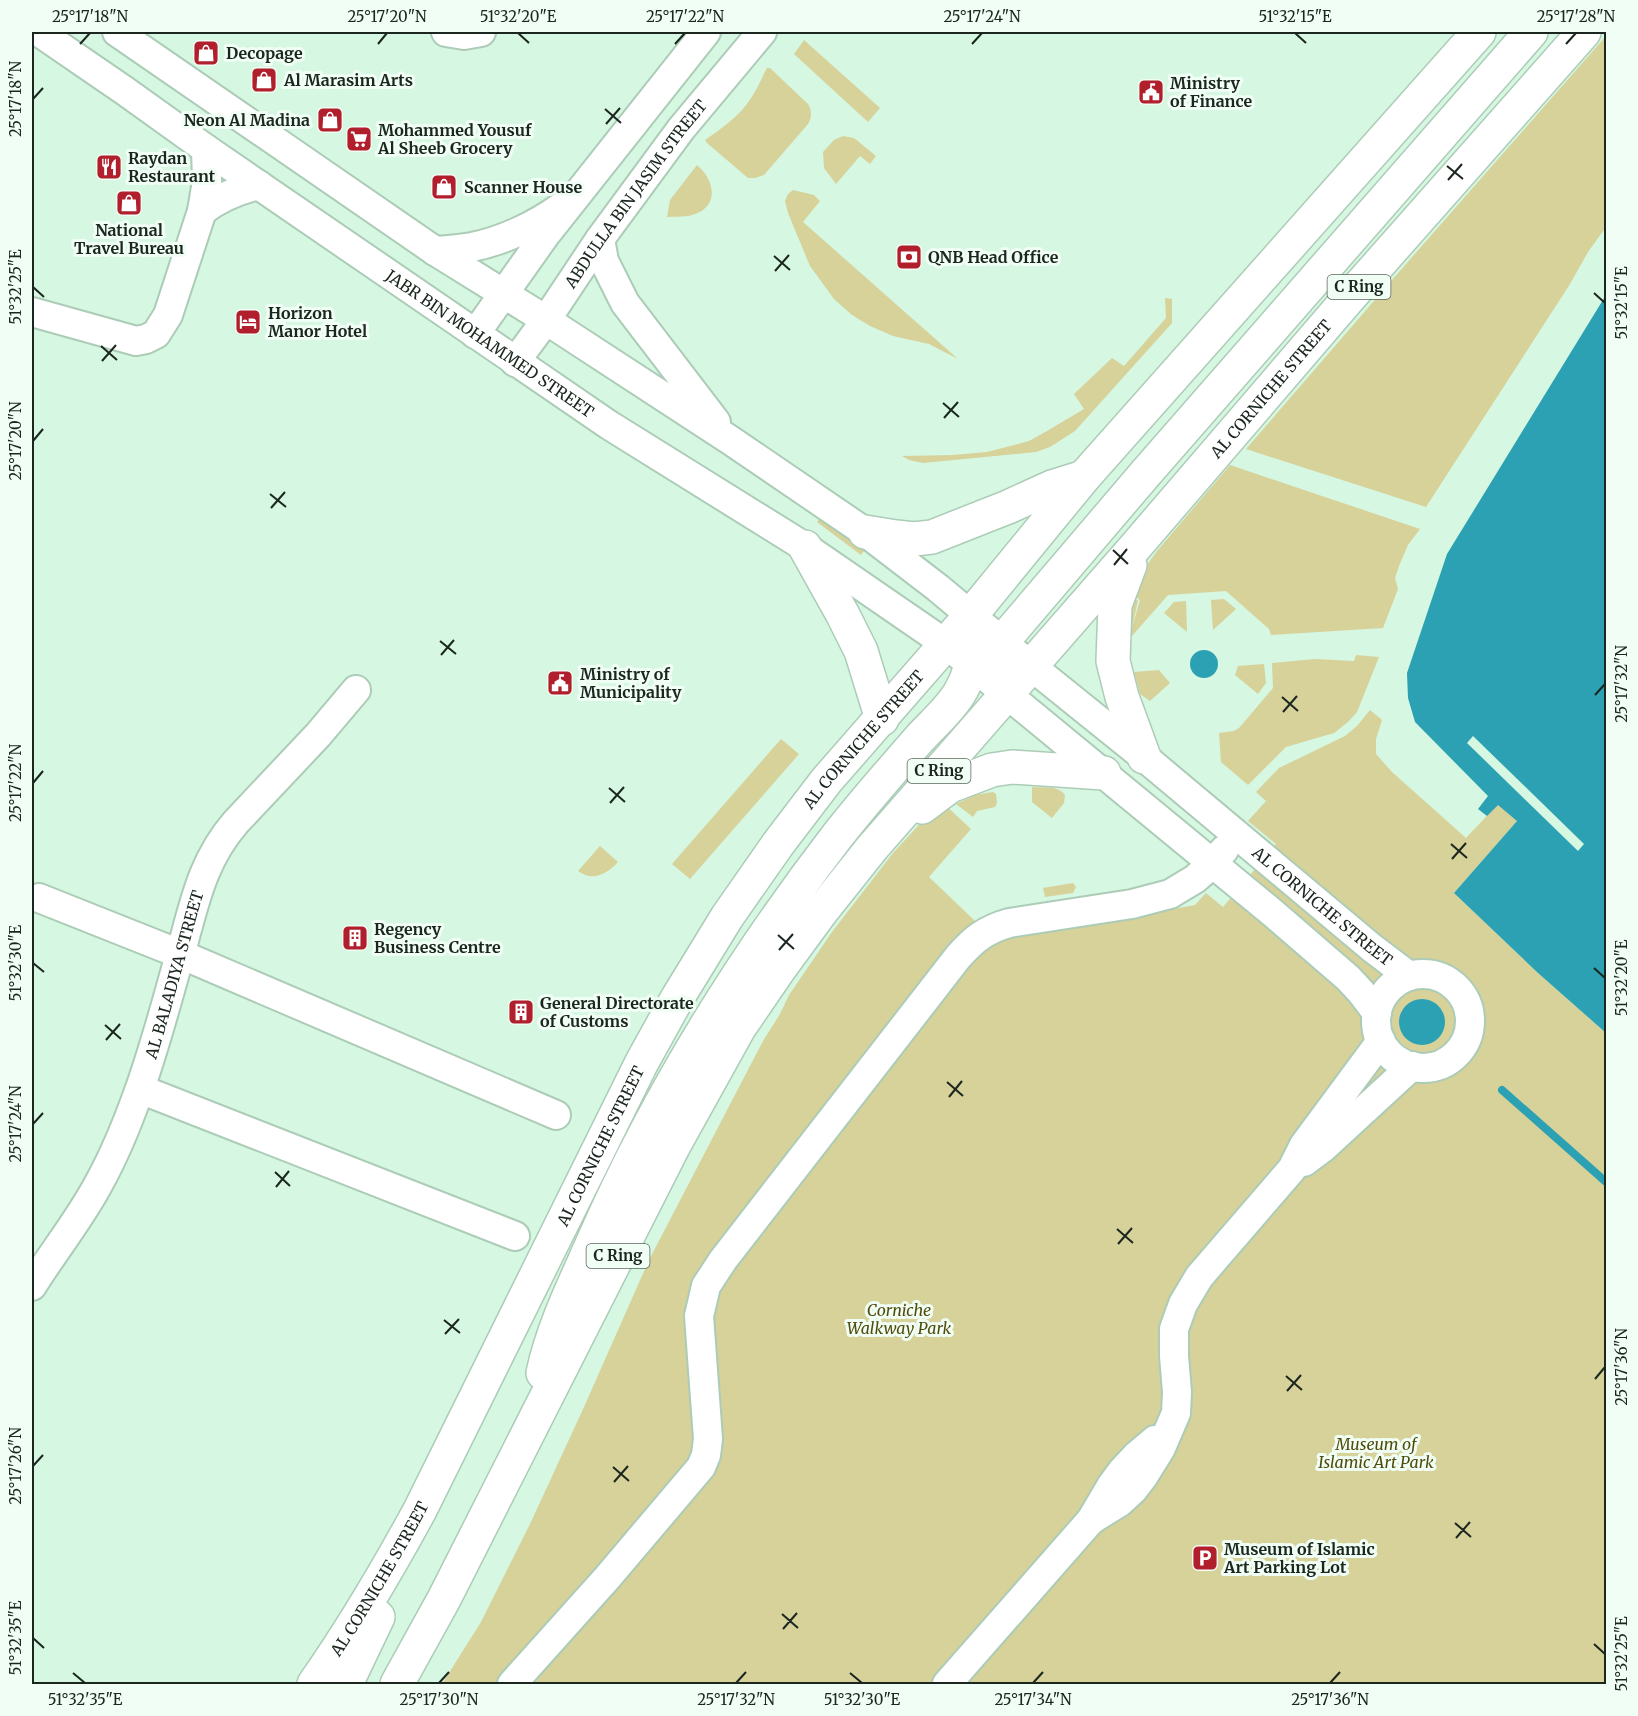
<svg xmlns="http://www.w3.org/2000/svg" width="1638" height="1716" viewBox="0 0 1638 1716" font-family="Merriweather,serif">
	<rect width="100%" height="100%" fill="#d6f7e1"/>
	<path fill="#d7d19a" d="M 1606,36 L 1606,205 L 1605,207 L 1606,209 L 1606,227 L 1588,252 L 1570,284 L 1426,507 L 1246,449 L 1392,280 Z
		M 804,40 L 880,108 L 868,122 L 794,54 Z
		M 767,68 L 770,68 L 808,104 C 812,111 812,117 808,124 L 764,175 L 755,178 L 748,178 L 707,143 L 705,140 C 722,128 740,116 751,98 C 758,88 762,77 767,68 Z
		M 843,136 L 854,138 L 876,156 L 870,164 L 860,156 L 836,184 L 824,168 L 823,152 L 834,140 Z
		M 697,165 C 714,179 720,205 695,214 C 686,218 677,216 667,217 L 670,200 Z
		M 793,190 L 814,195 L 820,201 L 803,222 L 958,359 L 929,344 L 893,336 L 870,326 L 852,315 L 834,299 L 810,266 L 788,213 L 785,201 L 788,194 Z
		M 1165,298 L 1172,299 L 1172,323 L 1075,431 L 1050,447 L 1036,452 L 923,463 L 909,460 L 902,456 L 953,455 L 987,452 L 1029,441 L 1047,431 L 1084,409 L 1074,394 L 1112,358 L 1124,366 L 1166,318 Z
		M 1230,465 L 1420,529 L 1408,545 L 1399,566 L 1395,578 L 1398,589 L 1383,628 L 1271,635 L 1269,629 L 1226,591 L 1168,595 L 1132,636 L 1131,631 L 1130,656 L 1124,655 L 1132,598 L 1138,600 L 1132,628 L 1140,600 L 1132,594 L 1139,576 L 1157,551 Z
		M 824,513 L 868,545 L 861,555 L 817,522 Z
		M 1224,599 L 1236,609 L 1213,630 L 1211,600 Z
		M 1186,601 L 1187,632 L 1164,613 L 1174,602 Z
		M 1356,655 L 1379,657 L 1357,712 L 1348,722 L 1334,733 L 1286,747 L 1248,785 L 1221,762 L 1219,733 L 1234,731 L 1239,728 L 1273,688 L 1272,663 L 1315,659 L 1354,661 Z
		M 1264,664 L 1266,683 L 1258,694 L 1235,675 L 1238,666 Z
		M 1159,670 L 1170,683 L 1150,701 L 1140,694 L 1134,672 Z
		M 1370,710 L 1382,720 L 1376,739 L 1376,754 L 1392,772 L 1466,838 L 1498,804 L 1517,821 L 1454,893 L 1538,973 L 1606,1033 L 1606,1684 L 442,1684 L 481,1622 L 530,1524 L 584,1407 L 649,1260 L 763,1041 L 780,1014 L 789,995 L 832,932 L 893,853 L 928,815 L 943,803 L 971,829 L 929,877 L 996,941 L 1195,905 L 1206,893 L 1223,907 L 1276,844 L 1248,821 L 1266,801 L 1256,792 L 1279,768 L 1345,736 L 1357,726 Z
		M 781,739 L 799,754 L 690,879 L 672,864 Z
		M 1032,787 C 1043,788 1058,785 1065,795 L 1064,803 L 1052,818 L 1032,802 Z
		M 993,792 L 996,794 L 997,803 L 995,807 L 977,811 L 973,817 L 956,804 L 975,795 Z
		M 600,846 L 618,862 C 607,874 593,882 578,871 Z
		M 1073,883 L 1076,887 L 1073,893 L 1045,897 L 1043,888 Z"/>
	<path fill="#2ba1b3" d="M 1606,295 L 1606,1033 L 1538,973 L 1454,893 L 1517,821 L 1498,805 L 1487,816 L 1478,809 L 1488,796 L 1415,722 L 1408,698 L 1407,673 L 1447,554 Z
		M1190 664a14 14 0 1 1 28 0a14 14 0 1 1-28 0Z
		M1399 1022a23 23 0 1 1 46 0a23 23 0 1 1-46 0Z"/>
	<path fill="#d6f7e1" d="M 1473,736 L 1584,844 L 1578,851 L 1467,743 Z"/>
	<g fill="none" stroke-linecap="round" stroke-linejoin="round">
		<path stroke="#2ba1b3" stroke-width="8" d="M 1502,1090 L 1606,1182"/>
		<defs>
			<g id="minor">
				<path id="s1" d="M 39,32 L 125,91 L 206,149 L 609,425 L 805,547 L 946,644 L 1274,914 L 1348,978 L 1361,992 L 1377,1013"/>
				<path id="s2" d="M 117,32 L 435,251 L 546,320 L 730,440 L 865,532 L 938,588 L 1031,666 L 1144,757 L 1372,948 L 1409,976"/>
				<path d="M 446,32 L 464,35 L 481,32"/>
				<path d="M 202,211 C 220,197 237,190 259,185"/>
				<path d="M 600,239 L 604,261 L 625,303 L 716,422"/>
				<path d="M 435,251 C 448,250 460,249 472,247 C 503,241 536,225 561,207"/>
				<path d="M 32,312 L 136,341 L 146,339 L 156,334 L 168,315 L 202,211 L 207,181 L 206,149"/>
				<path d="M 475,334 L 546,234 L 706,32"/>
				<path id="s3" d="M 515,362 L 546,320 L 600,239 L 681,129 L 762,32"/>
				<path d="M 39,898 L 180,954 L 556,1115"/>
				<circle cx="1423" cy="1021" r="47"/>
				<path d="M 140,1089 L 515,1236"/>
				<path d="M 1304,1162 L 1324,1147 L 1412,1066"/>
				<path id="s4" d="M 32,1286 C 53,1252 80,1219 99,1183 C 115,1154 128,1122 139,1091 C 155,1047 167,1000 180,955 C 194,906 201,862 236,822 L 318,735 L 356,690"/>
				<path d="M 1091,1520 L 1120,1502 L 1133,1490 L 1143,1477 L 1161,1448 L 1176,1413 L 1177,1392 L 1174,1356 L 1174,1329 L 1183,1304 L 1199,1277 L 1292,1169 L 1304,1145 L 1381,1041"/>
				<path d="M 512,1684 L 607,1578 L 701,1467 L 706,1455 L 708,1439 L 699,1316 L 706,1286 L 723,1260 L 958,957 C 974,939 985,930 1009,923 L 1132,904 L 1170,894 L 1195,879 L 1213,863 L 1224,850"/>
				<path d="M 947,1684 L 1091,1520 L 1111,1486 L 1122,1471 L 1136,1456 L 1155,1440"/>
			</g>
			<g id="highway">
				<path d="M 865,532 L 896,537 L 914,539 L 932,537 L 1008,507 L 1052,487 L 1084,477"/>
				<path d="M 805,547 L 843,615 L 861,651 L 882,719"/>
				<path d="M 1130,565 L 1115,605 L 1113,661 L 1122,697 L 1144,757"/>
				<path d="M 1002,688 C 993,674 990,665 996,649 L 1145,474 L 1531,32"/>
				<path d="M 922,807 L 950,786 L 992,770 L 1012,767 L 1104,773"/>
				<path d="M 543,1373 C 553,1327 574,1285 593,1242 C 657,1096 741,961 838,835 C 864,802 892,770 920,738 C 933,724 949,710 959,694 C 974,670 976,643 971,615"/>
				<path id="s5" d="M 314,1684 C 353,1628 388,1569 420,1510 L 642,1062 L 678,997 L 727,917 L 778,844 L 826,781 L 971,615 L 1084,477 L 1479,32"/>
				<path d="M 346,1684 L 378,1617"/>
				<path id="s6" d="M 397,1684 L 444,1599 L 673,1147 L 739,1028 L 780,968 L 821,912 L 872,848 L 1136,546 L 1348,299 L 1584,32"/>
			</g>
		</defs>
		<use href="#minor" stroke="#acccb7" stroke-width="32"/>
		<use href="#highway" stroke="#acccb7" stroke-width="36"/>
		<use href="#minor" stroke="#fff" stroke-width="28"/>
		<use href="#highway" stroke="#fff" stroke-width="33"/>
	</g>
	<path fill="none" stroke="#1a261e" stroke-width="2" d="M 518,33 L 529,43M 1295,33 L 1306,43M 80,44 L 90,33M 378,44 L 387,33M 675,44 L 685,33M 972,44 L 982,33M 1566,44 L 1576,33M 33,99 L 43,88M 605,109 L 621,123M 606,124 L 620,108M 1447,166 L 1463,179M 1448,180 L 1462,164M 774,256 L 790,270M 775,271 L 789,255M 33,287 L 44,297M 1594,293 L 1605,303M 101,346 L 117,360M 102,361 L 116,345M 943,403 L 959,417M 944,418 L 958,402M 33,441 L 43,429M 270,494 L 286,507M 271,508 L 285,492M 1113,550 L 1128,564M 1114,565 L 1127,549M 440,641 L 456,654M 441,655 L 454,640M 1595,695 L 1605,684M 1282,697 L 1298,711M 1283,712 L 1297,696M 33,783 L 43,771M 609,788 L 625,802M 610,803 L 624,787M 1451,844 L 1467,858M 1452,859 L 1466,843M 778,935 L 794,949M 779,950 L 793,934M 33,963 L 44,972M 1594,968 L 1605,978M 105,1025 L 121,1039M 106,1040 L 120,1024M 947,1082 L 963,1096M 949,1097 L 962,1081M 33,1124 L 43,1113M 275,1172 L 290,1186M 276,1187 L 289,1171M 1117,1229 L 1133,1243M 1118,1244 L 1132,1228M 444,1320 L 460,1333M 445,1334 L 459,1319M 1286,1376 L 1302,1390M 1595,1379 L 1605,1367M 1287,1391 L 1301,1375M 33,1466 L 43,1455M 613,1467 L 629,1481M 614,1482 L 628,1466M 1455,1523 L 1471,1537M 1456,1538 L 1470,1522M 782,1614 L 798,1628M 783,1629 L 797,1613M 33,1638 L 44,1648M 1594,1644 L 1605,1654M 73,1673 L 85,1683M 850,1673 L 862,1683M 439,1683 L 449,1672M 736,1683 L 746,1672M 1033,1683 L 1043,1672M 1330,1683 L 1340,1672"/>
	<defs>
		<symbol id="shop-square" viewBox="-11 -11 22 22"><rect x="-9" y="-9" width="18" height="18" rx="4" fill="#b11f2d" stroke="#f1fef5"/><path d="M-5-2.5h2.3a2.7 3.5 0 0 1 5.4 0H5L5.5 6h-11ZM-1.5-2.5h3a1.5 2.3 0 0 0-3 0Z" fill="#fff"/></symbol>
		<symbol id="civic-square" viewBox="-11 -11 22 22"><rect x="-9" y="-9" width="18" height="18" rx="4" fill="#b11f2d" stroke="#f1fef5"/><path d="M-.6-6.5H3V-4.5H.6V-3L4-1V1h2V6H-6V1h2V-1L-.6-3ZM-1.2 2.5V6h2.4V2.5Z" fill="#fff"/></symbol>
		<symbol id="supermarket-square" viewBox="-11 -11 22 22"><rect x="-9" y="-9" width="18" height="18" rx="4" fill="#b11f2d" stroke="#f1fef5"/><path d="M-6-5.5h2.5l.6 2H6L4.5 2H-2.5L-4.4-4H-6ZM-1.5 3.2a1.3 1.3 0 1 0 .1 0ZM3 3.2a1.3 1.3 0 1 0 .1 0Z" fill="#fff"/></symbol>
		<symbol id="restaurant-square" viewBox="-11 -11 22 22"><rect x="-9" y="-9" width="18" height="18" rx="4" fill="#b11f2d" stroke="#f1fef5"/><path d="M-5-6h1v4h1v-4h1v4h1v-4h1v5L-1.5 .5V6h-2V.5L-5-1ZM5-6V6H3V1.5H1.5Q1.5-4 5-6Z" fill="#fff"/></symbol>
		<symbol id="bank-square" viewBox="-11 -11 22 22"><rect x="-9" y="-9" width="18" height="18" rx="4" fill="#b11f2d" stroke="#f1fef5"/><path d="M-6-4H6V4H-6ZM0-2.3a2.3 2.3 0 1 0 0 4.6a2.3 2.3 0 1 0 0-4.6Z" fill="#fff"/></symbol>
		<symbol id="hotel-square" viewBox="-11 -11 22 22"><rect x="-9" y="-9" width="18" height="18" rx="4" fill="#b11f2d" stroke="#f1fef5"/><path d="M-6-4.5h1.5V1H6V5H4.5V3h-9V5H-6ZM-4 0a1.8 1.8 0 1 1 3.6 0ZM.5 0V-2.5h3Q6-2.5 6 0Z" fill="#fff"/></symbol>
		<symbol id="building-square" viewBox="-11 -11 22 22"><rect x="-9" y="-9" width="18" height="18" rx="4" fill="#b11f2d" stroke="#f1fef5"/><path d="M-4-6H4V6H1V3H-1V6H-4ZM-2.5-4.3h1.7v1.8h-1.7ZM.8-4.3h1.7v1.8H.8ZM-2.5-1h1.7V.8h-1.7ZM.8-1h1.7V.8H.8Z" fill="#fff"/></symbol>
		<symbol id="parking-square" viewBox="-11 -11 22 22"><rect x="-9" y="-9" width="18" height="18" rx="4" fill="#b11f2d" stroke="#f1fef5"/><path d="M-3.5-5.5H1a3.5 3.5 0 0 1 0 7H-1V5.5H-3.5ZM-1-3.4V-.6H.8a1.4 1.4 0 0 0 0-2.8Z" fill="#fff"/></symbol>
	</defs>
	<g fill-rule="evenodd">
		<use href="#shop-square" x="191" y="38" width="30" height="30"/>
		<use href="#shop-square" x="249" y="65" width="30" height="30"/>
		<use href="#civic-square" x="1136" y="77" width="30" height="30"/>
		<use href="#shop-square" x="315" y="105" width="30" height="30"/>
		<use href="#supermarket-square" x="344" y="124" width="30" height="30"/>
		<use href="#restaurant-square" x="94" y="152" width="30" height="30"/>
		<use href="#shop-square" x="429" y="172" width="30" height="30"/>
		<use href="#shop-square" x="114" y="188" width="30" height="30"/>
		<use href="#bank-square" x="894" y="242" width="30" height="30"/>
		<use href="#hotel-square" x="233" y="307" width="30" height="30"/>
		<use href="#civic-square" x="545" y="668" width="30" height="30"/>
		<use href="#building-square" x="340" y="923" width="30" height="30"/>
		<use href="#building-square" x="506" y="997" width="30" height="30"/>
		<use href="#parking-square" x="1190" y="1543" width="30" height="30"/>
	</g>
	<g text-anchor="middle" stroke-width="6" stroke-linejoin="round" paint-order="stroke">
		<g fill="#f1fef5" stroke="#5a675e" stroke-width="1.5">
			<rect x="1327.5" y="275" width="63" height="24" rx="4.5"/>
			<rect x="907.5" y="759" width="63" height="24" rx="4.5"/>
			<rect x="586.5" y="1244" width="63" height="24" rx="4.5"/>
		</g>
		<g font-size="15" font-weight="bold" fill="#1a261e">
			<text x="1359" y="292">C Ring</text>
			<text x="939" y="776">C Ring</text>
			<text x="618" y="1261">C Ring</text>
		</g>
		<g font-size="16" font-weight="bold" fill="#1a261e" stroke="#f1fef5" text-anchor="start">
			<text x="226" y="59">Decopage</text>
			<text x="284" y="86">Al Marasim Arts</text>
			<text x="1170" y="89">Ministry<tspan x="1170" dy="18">of Finance</tspan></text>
			<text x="310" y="126" text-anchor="end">Neon Al Madina</text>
			<text x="378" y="136">Mohammed Yousuf<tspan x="378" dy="18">Al Sheeb Grocery</tspan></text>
			<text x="128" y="164">Raydan<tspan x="128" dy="18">Restaurant</tspan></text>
			<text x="464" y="193">Scanner House</text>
			<text x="129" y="236" text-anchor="middle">National<tspan x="129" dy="18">Travel Bureau</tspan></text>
			<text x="928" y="263">QNB Head Office</text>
			<text x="268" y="319">Horizon<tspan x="268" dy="18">Manor Hotel</tspan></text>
			<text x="580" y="680">Ministry of<tspan x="580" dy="18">Municipality</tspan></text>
			<text x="374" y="935">Regency<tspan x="374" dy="18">Business Centre</tspan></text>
			<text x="540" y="1009">General Directorate<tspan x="540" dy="18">of Customs</tspan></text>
			<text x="1224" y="1555">Museum of Islamic<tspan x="1224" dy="18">Art Parking Lot</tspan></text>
		</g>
		<g font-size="16" fill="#1a261e" stroke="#f1fef5">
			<text dy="6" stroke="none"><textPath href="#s3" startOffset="207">ABDULLA BIN JASIM STREET</textPath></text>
			<text dy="6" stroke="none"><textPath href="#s1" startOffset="548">JABR BIN MOHAMMED STREET</textPath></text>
			<text dy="6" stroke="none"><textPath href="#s6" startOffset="1572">AL CORNICHE STREET</textPath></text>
			<text dy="6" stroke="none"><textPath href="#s5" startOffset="1096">AL CORNICHE STREET</textPath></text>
			<text dy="6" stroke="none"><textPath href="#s2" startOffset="1491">AL CORNICHE STREET</textPath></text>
			<text dy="6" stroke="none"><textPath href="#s4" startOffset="345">AL BALADIYA STREET</textPath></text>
			<text dy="6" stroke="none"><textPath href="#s5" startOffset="610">AL CORNICHE STREET</textPath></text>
			<text dy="6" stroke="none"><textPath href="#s5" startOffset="124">AL CORNICHE STREET</textPath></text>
		</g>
		<g font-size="16" font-style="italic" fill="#514b0b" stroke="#f1fef5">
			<text x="899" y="1316">Corniche<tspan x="899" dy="18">Walkway Park</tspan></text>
			<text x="1376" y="1450">Museum of<tspan x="1376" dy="18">Islamic Art Park</tspan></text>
		</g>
	</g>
	<rect width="1638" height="1716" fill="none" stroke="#f1fef5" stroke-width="66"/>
	<rect x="33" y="33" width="1572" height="1650" fill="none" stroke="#1a261e" stroke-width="2"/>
	<g font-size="15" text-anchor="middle" fill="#1a261e">
		<text x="90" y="22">25°17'18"N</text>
		<text x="387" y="22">25°17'20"N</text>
		<text x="518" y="22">51°32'20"E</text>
		<text x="685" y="22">25°17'22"N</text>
		<text x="982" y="22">25°17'24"N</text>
		<text x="1295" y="22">51°32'15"E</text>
		<text x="1576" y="22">25°17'28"N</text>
		<text transform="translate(16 99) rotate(-90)" y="5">25°17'18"N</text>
		<text transform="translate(16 287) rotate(-90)" y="5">51°32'25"E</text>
		<text transform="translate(1622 303) rotate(-90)" y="5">51°32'15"E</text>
		<text transform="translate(16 441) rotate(-90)" y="5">25°17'20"N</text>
		<text transform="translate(1622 684) rotate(-90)" y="5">25°17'32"N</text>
		<text transform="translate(16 783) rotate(-90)" y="5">25°17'22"N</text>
		<text transform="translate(16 963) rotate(-90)" y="5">51°32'30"E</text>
		<text transform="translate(1622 978) rotate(-90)" y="5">51°32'20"E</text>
		<text transform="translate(16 1124) rotate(-90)" y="5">25°17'24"N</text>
		<text transform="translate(1622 1367) rotate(-90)" y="5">25°17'36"N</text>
		<text transform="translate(16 1466) rotate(-90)" y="5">25°17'26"N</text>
		<text transform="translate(16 1638) rotate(-90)" y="5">51°32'35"E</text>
		<text transform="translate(1622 1654) rotate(-90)" y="5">51°32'25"E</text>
		<text x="85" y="1705">51°32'35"E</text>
		<text x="439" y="1705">25°17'30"N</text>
		<text x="736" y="1705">25°17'32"N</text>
		<text x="862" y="1705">51°32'30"E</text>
		<text x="1033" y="1705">25°17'34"N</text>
		<text x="1330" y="1705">25°17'36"N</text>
	</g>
</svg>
